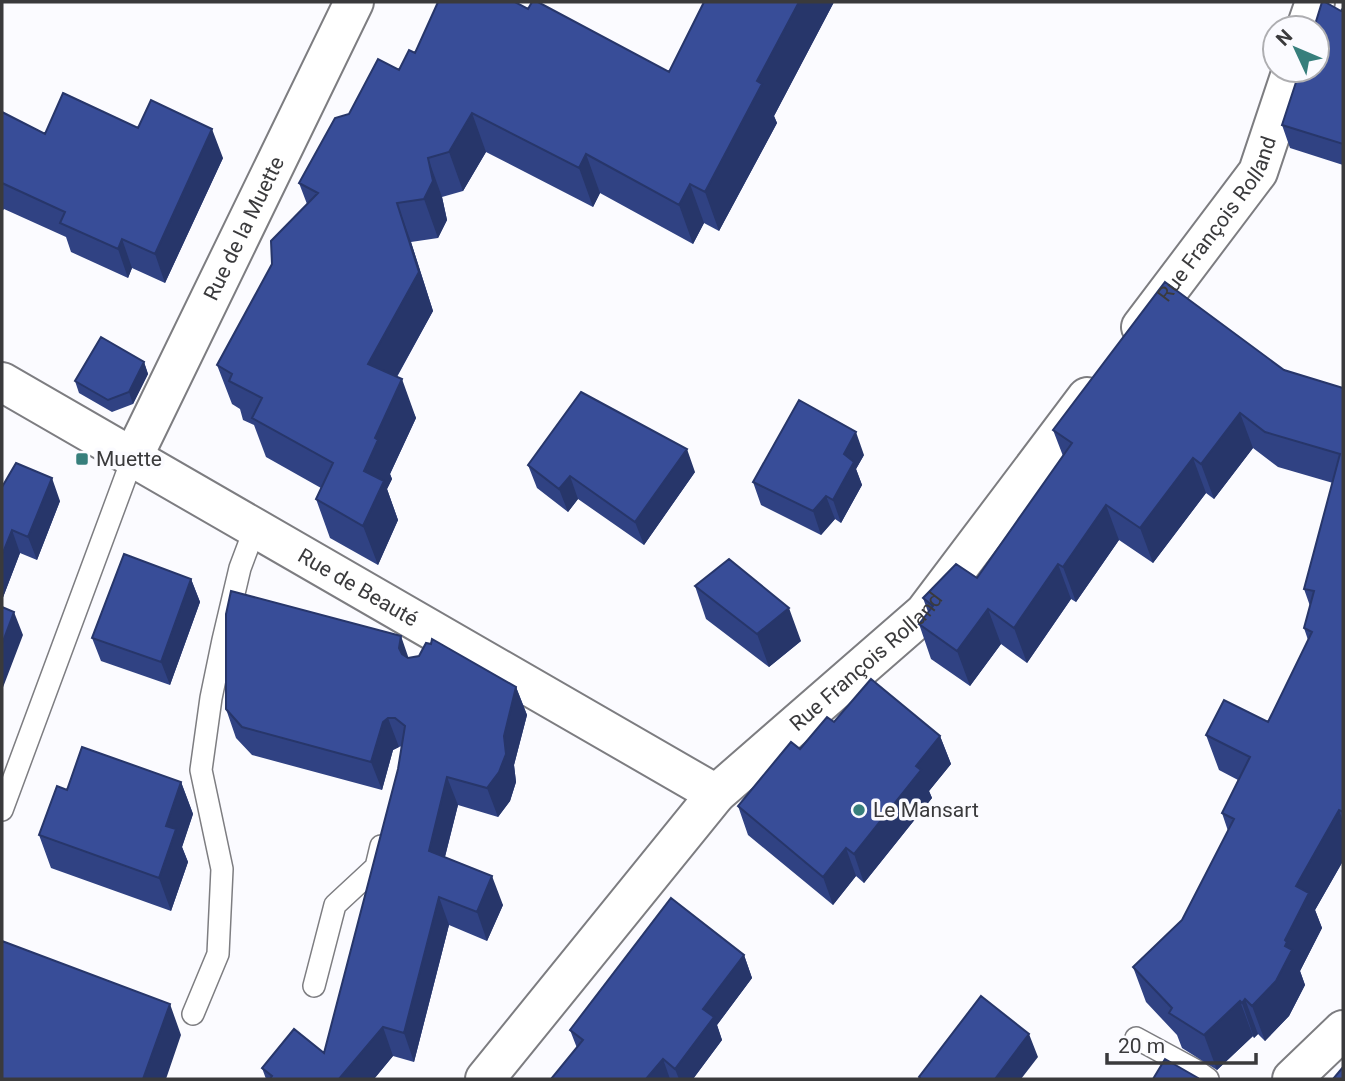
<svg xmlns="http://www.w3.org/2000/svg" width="1345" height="1081" viewBox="0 0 1345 1081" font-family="Roboto,sans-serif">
	<rect width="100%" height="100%" fill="#fbfbff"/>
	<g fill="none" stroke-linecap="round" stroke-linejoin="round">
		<defs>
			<path id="service" d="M 2,810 L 133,457
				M 314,986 L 335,905 L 376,867 L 381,846
				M 193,1014 L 218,954 L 222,869 L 201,770 L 211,698 L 223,640 L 240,568 L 255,528
				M 1136,1038 L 1197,1071 L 1208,1079"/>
			<g id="minor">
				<path d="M 1306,28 L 1315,2"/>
				<path id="s1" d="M 1141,327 L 1258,172 L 1292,70"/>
				<path id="s2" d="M 2,382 L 716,794"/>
				<path id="s3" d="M 133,457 L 354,2"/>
				<path id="s4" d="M 485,1079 L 716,794 L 925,612 L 1087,397"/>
				<path d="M 1292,1079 L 1343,1030"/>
			</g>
		</defs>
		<use href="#service" stroke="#7d7d81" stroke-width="24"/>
		<use href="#minor" stroke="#7d7d81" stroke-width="42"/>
		<use href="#service" stroke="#fff" stroke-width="21"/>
		<use href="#minor" stroke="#fff" stroke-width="38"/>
	</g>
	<path fill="#304283" d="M 704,2 L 834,2 L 774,116 L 777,123 L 719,231 L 704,223 L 693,244 L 600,193 L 593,207 L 486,152 L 463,191 L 442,197 L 447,220 L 438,238 L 411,242 L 433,311 L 397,377 L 416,418 L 390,474 L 392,479 L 387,489 L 398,520 L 378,565 L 330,538 L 316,499 L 321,488 L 266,457 L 254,425 L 243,420 L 240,409 L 232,404 L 217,365 L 307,204 L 299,183 L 349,114 L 399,70 L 415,53 L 528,9 L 669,72 Z
		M 1343,8 L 1343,165 L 1290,148 L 1282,125 Z
		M 2,112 L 45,134 L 138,128 L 223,158 L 165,283 L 132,268 L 128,278 L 71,252 L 66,237 L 4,209 L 2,212 Z
		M 144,362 L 148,374 L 133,404 L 112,412 L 79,393 L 75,381 Z
		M 1284,370 L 1343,388 L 1343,861 L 1315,910 L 1322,928 L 1300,971 L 1305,985 L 1289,1016 L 1265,1041 L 1258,1034 L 1254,1038 L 1253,1036 L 1217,1070 L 1182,1048 L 1177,1035 L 1146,1002 L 1133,967 L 1182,920 L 1228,831 L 1222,813 L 1238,780 L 1219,770 L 1206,735 L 1268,722 L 1308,640 L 1304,628 L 1310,606 L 1304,589 L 1333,483 L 1278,467 L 1253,448 L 1214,499 L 1206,493 L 1153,563 L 1119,540 L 1076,602 L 1071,599 L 1027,663 L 1001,644 L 970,686 L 931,659 L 919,624 L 928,612 L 923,598 L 977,578 L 1063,456 L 1053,430 Z
		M 864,455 L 856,469 L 862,485 L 841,523 L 835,519 L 821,535 L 761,505 L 753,482 Z
		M 528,465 L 695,472 L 644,545 L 578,499 L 568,512 L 537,488 Z
		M 2,487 L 60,501 L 37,560 L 20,553 L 2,600 Z
		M 191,579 L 200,602 L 170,685 L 101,661 L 92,638 Z
		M 695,586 L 801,641 L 769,667 L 706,619 Z
		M 409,658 L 516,687 L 527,715 L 514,765 L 516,782 L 510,801 L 498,817 L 458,805 L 445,857 L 503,905 L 487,941 L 449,925 L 414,1062 L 393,1056 L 374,1079 L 266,1079 L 262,1068 L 324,1053 L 398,769 L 402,746 L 399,747 L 393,750 L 382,790 L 252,755 L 236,738 L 226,709 Z
		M 834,722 L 940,736 L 951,764 L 929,791 L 932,798 L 864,883 L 856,876 L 833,905 L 748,835 L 738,806 L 800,749 Z
		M 181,782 L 193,814 L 182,847 L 188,862 L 171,911 L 51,868 L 39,835 L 67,790 Z
		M 744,955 L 752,978 L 717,1025 L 722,1040 L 693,1079 L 551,1079 L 577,1048 L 570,1030 Z"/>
	<path fill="#27366a" d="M 799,2 L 834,2 L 774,116 L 777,123 L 719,231 L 705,192 L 757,81 Z
		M 472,113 L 486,152 L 463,191 L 449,152 Z
		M 212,129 L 223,158 L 165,283 L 155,254 Z
		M 586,154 L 600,193 L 593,207 L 579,168 Z
		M 428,158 L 442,197 L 447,220 L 438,238 L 424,199 Z
		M 690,184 L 704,223 L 693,244 L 679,205 Z
		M 397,203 L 411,242 L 433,311 L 382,403 L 368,364 Z
		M 122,239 L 132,268 L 128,278 L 118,249 Z
		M 144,362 L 148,374 L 133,404 L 129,392 Z
		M 402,379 L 416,418 L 390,474 L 392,479 L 387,489 L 398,520 L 378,565 L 363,526 L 364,471 L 375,438 Z
		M 1240,413 L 1253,448 L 1214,499 L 1201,464 Z
		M 856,432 L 864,455 L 856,469 L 862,485 L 841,523 L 833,500 L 844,454 Z
		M 687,449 L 695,472 L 644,545 L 635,522 Z
		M 1193,458 L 1206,493 L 1153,563 L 1140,528 Z
		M 570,476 L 578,499 L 568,512 L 559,489 Z
		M 52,478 L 60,501 L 37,560 L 28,537 Z
		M 826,496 L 835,519 L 821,535 L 813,511 Z
		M 1106,505 L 1119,540 L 1076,602 L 1063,567 Z
		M 12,530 L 20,553 L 2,600 L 2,555 Z
		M 1058,564 L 1071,599 L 1027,663 L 1014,628 Z
		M 191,579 L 200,602 L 170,685 L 161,662 Z
		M 789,608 L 801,641 L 769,667 L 757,634 Z
		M 988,609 L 1001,644 L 970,686 L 957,651 Z
		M 14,612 L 23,635 L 2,690 L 2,644 Z
		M 401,636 L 411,665 L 409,677 L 399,648 Z
		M 516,687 L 527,715 L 514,765 L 516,782 L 510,801 L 498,817 L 487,788 Z
		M 388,718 L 399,747 L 393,750 L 382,790 L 371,762 L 383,722 Z
		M 940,736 L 951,764 L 929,791 L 932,798 L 864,883 L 854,854 L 916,766 Z
		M 447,777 L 458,805 L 439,880 L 429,851 Z
		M 181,782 L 193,814 L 182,847 L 188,862 L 171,911 L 159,878 L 166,826 Z
		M 1339,810 L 1343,821 L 1343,861 L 1315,910 L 1322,928 L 1300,971 L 1305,985 L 1289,1016 L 1265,1041 L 1252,1006 L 1285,946 L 1285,940 L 1296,886 Z
		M 846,848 L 856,876 L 833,905 L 823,877 Z
		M 492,876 L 503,905 L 487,941 L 477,912 Z
		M 439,897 L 449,925 L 414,1062 L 404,1033 Z
		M 744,955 L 752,978 L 717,1025 L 722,1040 L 693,1079 L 679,1079 L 675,1069 L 703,1009 Z
		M 1245,999 L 1258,1034 L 1254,1038 L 1242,1003 Z
		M 1240,1001 L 1253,1036 L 1217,1070 L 1204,1035 Z
		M 170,1004 L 181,1035 L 166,1079 L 143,1079 Z
		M 383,1027 L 393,1056 L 374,1079 L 339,1079 Z
		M 1029,1034 L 1038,1057 L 1021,1079 L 995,1079 Z
		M 663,1059 L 670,1079 L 646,1079 Z"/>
	<path fill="#384d98" stroke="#27366a" stroke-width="2" d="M 438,2 L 515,2 L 528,9 L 532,2 L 538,2 L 669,72 L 704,2 L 799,2 L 757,81 L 762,84 L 705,192 L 690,184 L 679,205 L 586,154 L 579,168 L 472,113 L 449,152 L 428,158 L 433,181 L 424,199 L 397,203 L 419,272 L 368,364 L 402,379 L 375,438 L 378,440 L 364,471 L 384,481 L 363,526 L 316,499 L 333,463 L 252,418 L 262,398 L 229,381 L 232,374 L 217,365 L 272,264 L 271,241 L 318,193 L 299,183 L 335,118 L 349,114 L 378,59 L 399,70 L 409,50 L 415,53 Z
		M 1322,2 L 1325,2 L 1341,11 L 1343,8 L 1343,144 L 1282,125 L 1300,70 L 1317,70 L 1317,28 L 1314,28 Z
		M 63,93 L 138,128 L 151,100 L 212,129 L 155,254 L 122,239 L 118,249 L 60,223 L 65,212 L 2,183 L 2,112 L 45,134 Z
		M 1165,282 L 1284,370 L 1343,388 L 1343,812 L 1339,810 L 1296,886 L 1309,893 L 1285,940 L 1287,942 L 1285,946 L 1292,950 L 1276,981 L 1252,1006 L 1245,999 L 1242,1003 L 1240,1001 L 1204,1035 L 1169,1013 L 1172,1008 L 1133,967 L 1182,920 L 1234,819 L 1222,813 L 1250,757 L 1206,735 L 1224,700 L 1268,722 L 1312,632 L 1304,628 L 1314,591 L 1304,589 L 1340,454 L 1265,432 L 1240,413 L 1201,464 L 1193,458 L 1140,528 L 1106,505 L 1063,567 L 1058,564 L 1014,628 L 988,609 L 957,651 L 919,624 L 933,606 L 923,598 L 956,564 L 977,578 L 1072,443 L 1053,430 Z
		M 101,337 L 144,362 L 129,392 L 108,400 L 75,381 Z
		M 581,392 L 687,449 L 635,522 L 570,476 L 559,489 L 528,465 Z
		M 799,400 L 856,432 L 844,454 L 854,462 L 833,500 L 826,496 L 813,511 L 753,482 Z
		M 16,463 L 52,478 L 28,537 L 12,530 L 2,555 L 2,487 Z
		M 124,554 L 191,579 L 161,662 L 92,638 Z
		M 729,559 L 789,608 L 757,634 L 695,586 Z
		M 231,591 L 401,636 L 399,648 L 402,654 L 408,658 L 419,656 L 426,643 L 431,644 L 432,639 L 516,687 L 504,736 L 506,754 L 499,772 L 487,788 L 447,777 L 429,851 L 492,876 L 477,912 L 439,897 L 404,1033 L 383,1027 L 339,1079 L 270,1079 L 272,1076 L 262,1068 L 294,1029 L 324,1053 L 398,769 L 405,726 L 395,718 L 388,718 L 383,722 L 371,762 L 242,727 L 226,709 L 226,614 Z
		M 2,607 L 14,612 L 2,644 Z
		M 871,679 L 940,736 L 916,766 L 921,770 L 854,854 L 846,848 L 823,877 L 738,806 L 791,742 L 800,749 L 827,717 L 834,722 Z
		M 82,747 L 181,782 L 166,826 L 176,829 L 159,878 L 39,835 L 57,786 L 67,790 Z
		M 671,898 L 744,955 L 703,1009 L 714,1017 L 675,1069 L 663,1059 L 646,1079 L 551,1079 L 583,1040 L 570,1030 Z
		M 2,941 L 170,1004 L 143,1079 L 2,1079 Z
		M 981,996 L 1029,1034 L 995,1079 L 921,1079 L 919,1077 Z
		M 1165,1059 L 1198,1078 L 1199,1079 L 1153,1079 Z
		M 1343,1067 L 1343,1079 L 1333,1079 Z"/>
	<g fill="#377f7c" stroke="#fbfbff" stroke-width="2.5">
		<rect x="75" y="452" width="14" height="14" rx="3.5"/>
		<circle cx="859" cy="810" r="7"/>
	</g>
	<g text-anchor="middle" stroke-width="7" stroke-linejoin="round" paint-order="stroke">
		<g font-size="21" fill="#3a3a3c" stroke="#fbfbff">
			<text dy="7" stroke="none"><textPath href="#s1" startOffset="133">Rue François Rolland</textPath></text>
			<text dy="7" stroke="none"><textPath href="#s3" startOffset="254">Rue de la Muette</textPath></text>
			<text dy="7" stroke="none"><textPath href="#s2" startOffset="411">Rue de Beauté</textPath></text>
			<text dy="7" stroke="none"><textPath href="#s4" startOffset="567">Rue François Rolland</textPath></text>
		</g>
		<g font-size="21" fill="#3a3a3c" stroke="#fbfbff" text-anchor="start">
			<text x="96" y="466">Muette</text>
			<text x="873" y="817">Le Mansart</text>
		</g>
	</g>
	<rect width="1345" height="1081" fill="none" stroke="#3a3a3c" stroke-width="7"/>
	<g transform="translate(1296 49) rotate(314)"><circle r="33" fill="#fbfbff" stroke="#aeaeb1" stroke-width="2"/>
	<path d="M0-5L12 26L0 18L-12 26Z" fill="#377f7c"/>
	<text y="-10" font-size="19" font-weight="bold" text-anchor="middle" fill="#3a3a3c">N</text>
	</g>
	<path d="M1107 1053v10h149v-10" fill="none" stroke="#3a3a3c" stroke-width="3.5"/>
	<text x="1118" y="1053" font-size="21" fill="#3a3a3c" stroke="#fbfbff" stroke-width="5" paint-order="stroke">20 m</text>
</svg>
